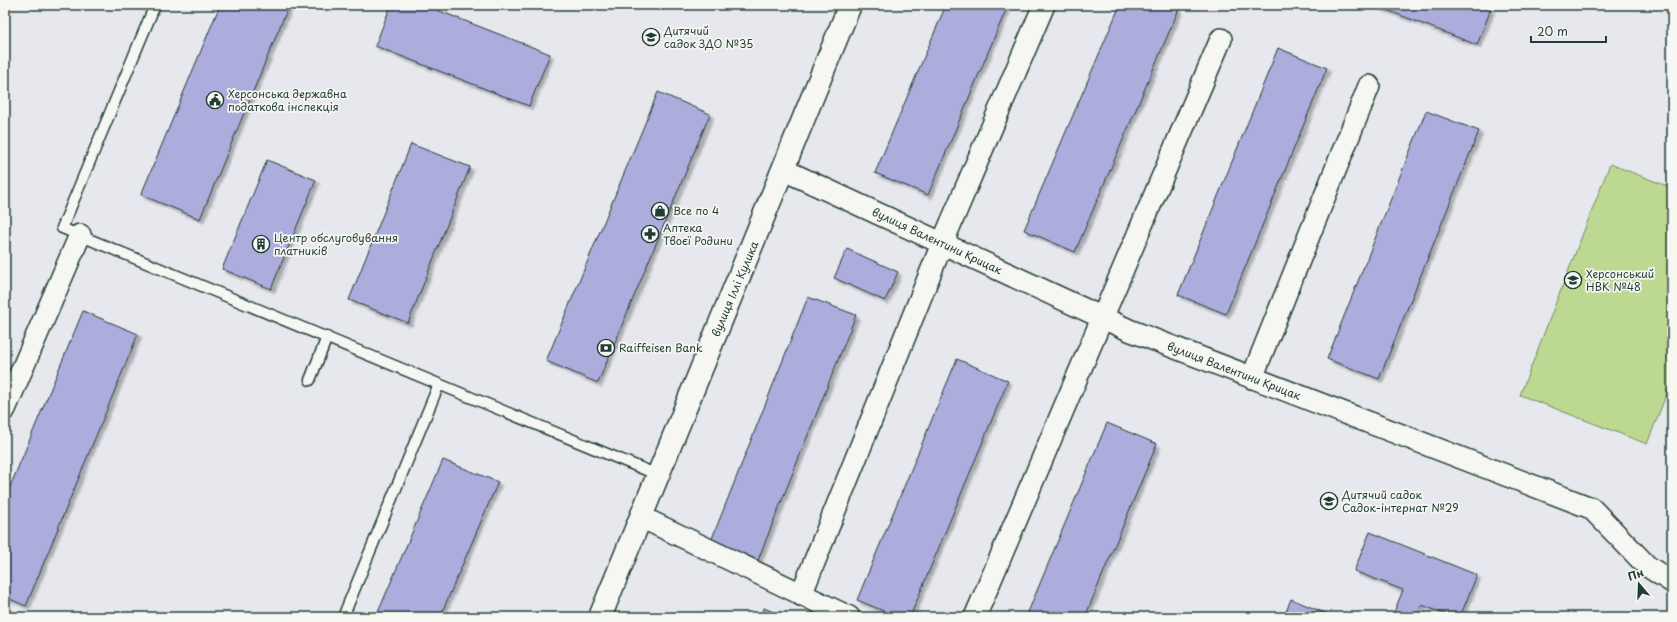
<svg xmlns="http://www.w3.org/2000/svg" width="1677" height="622" viewBox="0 0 1677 622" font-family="'Playpen Sans',sans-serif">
	<defs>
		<filter id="shadow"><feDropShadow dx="3.5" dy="3.5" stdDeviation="1" flood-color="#0004"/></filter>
	</defs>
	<rect width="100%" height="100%" fill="#e7e7ee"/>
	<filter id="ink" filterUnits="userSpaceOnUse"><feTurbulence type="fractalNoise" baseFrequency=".025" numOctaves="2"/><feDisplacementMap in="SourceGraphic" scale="8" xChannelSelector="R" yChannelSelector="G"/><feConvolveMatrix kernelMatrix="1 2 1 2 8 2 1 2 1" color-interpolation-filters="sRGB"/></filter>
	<g filter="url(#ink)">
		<path fill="#bdd991" stroke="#6e8b62" d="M 1610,164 L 1672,188 L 1672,380 L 1647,444 L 1520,395 Z"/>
		<path fill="#acacdd" stroke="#1f3d34" filter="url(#shadow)" d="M 220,5 L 289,5 L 200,219 L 141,195 Z
			M 391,5 L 424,5 L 550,54 L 529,106 L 375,46 Z
			M 946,5 L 1008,5 L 928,195 L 875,173 Z
			M 1120,5 L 1170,5 L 1179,9 L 1075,252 L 1024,230 Z
			M 1374,5 L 1480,5 L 1491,9 L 1477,45 Z
			M 1278,48 L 1327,68 L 1226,314 L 1178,295 Z
			M 658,92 L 710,114 L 598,383 L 546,361 Z
			M 1426,111 L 1479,131 L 1379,379 L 1327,359 Z
			M 411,144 L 470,167 L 408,323 L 349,300 Z
			M 267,160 L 316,180 L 271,289 L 222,269 Z
			M 847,249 L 898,272 L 885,301 L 834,278 Z
			M 808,297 L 856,315 L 758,560 L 711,541 Z
			M 83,311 L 138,334 L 26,606 L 5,597 L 5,499 Z
			M 957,359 L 1008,381 L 910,617 L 898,617 L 857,600 Z
			M 1107,423 L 1157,444 L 1085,617 L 1026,617 Z
			M 443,460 L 498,482 L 440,617 L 376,617 Z
			M 1370,532 L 1477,575 L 1460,617 L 1452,617 L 1422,605 L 1417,617 L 1392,617 L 1403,590 L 1354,571 Z
			M 1291,599 L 1335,617 L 1284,617 Z
			M 764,608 L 785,617 L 761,617 Z"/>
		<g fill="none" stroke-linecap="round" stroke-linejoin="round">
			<defs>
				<path id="service" d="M 155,5 L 62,228 L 658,475
					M 310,380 L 327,337
					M 343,617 L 439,384"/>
				<path id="minor" d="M 784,170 L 1129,330 L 1591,508 L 1647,566 L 1672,582
					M 1252,378 L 1369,86
					M 5,409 L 80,235
					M 641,517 L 849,617
					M 801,595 L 942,244 L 1044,5
					M 975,617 L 1221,39"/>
				<path id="tertiary" d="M 600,617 L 850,5"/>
			</defs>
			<use href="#service" stroke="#1f3d34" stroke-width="13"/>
			<use href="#minor" stroke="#1f3d34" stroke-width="24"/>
			<use href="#tertiary" stroke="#1f3d34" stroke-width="25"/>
			<use href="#service" stroke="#f6f6f2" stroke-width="10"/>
			<use href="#minor" stroke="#f6f6f2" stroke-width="21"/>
			<use href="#tertiary" stroke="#f6f6f2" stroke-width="22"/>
		</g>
	</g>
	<defs>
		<symbol id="school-ring" viewBox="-11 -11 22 22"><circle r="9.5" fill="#f6f6f2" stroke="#1f3d34" stroke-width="1.5"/><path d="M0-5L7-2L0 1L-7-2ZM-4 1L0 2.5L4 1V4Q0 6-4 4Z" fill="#1f3d34"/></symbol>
		<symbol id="civic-ring" viewBox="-11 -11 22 22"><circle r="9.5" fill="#f6f6f2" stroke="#1f3d34" stroke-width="1.5"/><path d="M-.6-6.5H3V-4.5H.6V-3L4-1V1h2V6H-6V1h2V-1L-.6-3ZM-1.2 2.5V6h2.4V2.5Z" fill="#1f3d34"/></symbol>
		<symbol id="shop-ring" viewBox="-11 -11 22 22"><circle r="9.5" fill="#f6f6f2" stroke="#1f3d34" stroke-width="1.5"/><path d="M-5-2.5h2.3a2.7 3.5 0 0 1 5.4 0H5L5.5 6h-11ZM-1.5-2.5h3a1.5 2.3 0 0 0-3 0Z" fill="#1f3d34"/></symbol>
		<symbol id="pharmacy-ring" viewBox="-11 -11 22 22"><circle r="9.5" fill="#f6f6f2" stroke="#1f3d34" stroke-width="1.5"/><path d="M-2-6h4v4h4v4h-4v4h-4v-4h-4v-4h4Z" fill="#1f3d34"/></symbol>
		<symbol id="building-ring" viewBox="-11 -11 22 22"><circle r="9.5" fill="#f6f6f2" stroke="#1f3d34" stroke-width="1.5"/><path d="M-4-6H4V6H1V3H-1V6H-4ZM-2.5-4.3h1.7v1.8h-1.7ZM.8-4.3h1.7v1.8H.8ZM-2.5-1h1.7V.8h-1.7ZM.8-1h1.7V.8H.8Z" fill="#1f3d34"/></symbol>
		<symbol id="bank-ring" viewBox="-11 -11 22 22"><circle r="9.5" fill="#f6f6f2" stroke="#1f3d34" stroke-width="1.5"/><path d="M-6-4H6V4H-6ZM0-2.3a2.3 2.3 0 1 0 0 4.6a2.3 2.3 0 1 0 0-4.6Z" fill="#1f3d34"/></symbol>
	</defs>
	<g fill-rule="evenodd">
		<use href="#school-ring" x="641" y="27" width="20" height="20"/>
		<use href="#civic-ring" x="205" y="90" width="20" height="20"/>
		<use href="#shop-ring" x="650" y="201" width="20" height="20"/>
		<use href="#pharmacy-ring" x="640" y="224" width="20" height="20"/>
		<use href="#building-ring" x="251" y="234" width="20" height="20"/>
		<use href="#school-ring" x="1563" y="270" width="20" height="20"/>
		<use href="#bank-ring" x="596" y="338" width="20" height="20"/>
		<use href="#school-ring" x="1319" y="491" width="20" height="20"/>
	</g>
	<g text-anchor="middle" stroke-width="3.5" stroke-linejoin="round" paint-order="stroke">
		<g font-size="11" fill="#1f3d34" stroke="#f6f6f2" text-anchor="start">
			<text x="664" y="35">Дитячий<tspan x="664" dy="13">садок ЗДО №35</tspan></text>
			<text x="228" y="98">Херсонська державна<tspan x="228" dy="13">податкова інспекція</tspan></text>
			<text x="673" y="215">Все по 4</text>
			<text x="663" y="232">Аптека<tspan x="663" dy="13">Твоєї Родини</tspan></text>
			<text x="274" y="242">Центр обслуговування<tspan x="274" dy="13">платників</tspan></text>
			<text x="1586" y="278">Херсонський<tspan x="1586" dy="13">НВК №48</tspan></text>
			<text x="619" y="352">Raiffeisen Bank</text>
			<text x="1342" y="499">Дитячий садок<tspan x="1342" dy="13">Садок-інтернат №29</tspan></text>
		</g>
		<g font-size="11" fill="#1f3d34" stroke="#f6f6f2">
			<text transform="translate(937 241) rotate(25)" y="4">вулиця Валентини Крицак</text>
			<text transform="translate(735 289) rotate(-67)" y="4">вулиця Іллі Кулика</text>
			<text transform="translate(1234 371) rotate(21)" y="4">вулиця Валентини Крицак</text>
		</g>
	</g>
	<rect width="1677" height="622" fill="none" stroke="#f6f6f2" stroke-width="20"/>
	<rect x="10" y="10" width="1657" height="602" fill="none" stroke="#1f3d34" stroke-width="1.5" filter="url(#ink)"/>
	<g transform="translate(1639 584) rotate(341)" stroke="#f6f6f2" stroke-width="3" paint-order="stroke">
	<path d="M0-3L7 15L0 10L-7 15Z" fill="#1f3d34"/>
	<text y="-6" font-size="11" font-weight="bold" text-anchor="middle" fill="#1f3d34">Пн</text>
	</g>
	<path d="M1531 36v6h75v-6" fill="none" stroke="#1f3d34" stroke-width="2"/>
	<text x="1537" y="36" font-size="12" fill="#1f3d34" stroke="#f6f6f2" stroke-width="3" paint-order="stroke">20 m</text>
</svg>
